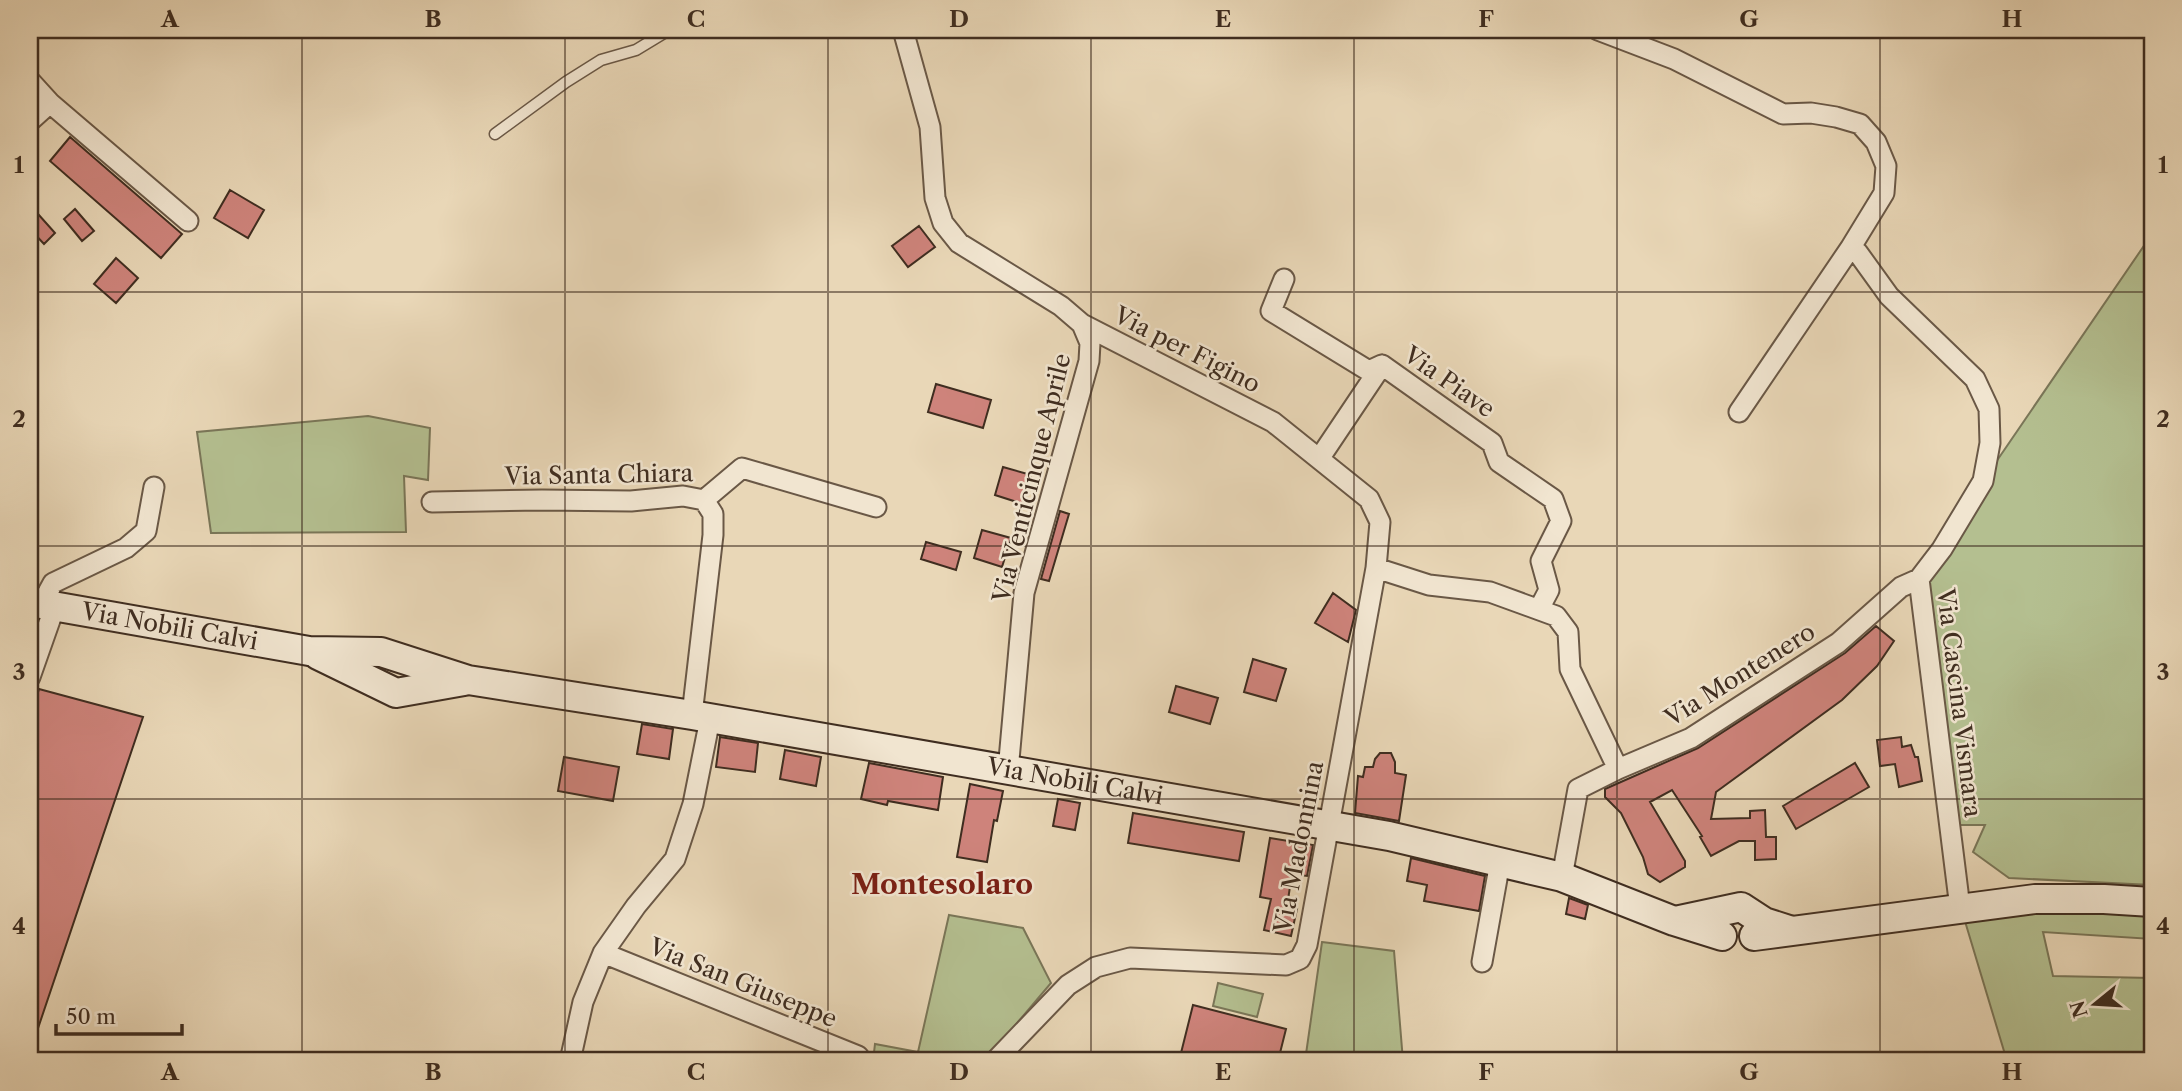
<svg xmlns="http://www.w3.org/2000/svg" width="2182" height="1091" viewBox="0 0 2182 1091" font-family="'Libre Caslon Text',serif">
	<rect width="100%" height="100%" fill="#e9d7b7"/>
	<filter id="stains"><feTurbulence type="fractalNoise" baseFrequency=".00286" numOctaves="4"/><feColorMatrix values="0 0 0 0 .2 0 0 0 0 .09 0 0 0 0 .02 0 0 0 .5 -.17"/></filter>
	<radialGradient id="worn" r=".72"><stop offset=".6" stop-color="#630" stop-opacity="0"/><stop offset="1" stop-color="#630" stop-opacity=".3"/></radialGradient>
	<path fill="#b4bf90" stroke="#7a7658" stroke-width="2" d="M 2152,234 L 2152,885 L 2009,878 L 1973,852 L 1985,825 L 1950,825 L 1924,574 L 1983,481 Z
		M 368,416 L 430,428 L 428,480 L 404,476 L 406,532 L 211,533 L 197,432 Z
		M 2152,902 L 2152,939 L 2043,932 L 2053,976 L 2152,978 L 2152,1061 L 2007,1061 L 1961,908 Z
		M 949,915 L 1023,928 L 1051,983 L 985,1061 L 873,1061 L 875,1044 L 918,1052 Z
		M 1322,942 L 1394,951 L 1403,1061 L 1305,1061 Z
		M 1218,983 L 1263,994 L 1257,1017 L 1213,1006 Z"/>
	<path fill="#ce837b" stroke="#3f2d20" stroke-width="2" d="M 70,137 L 182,234 L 161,258 L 50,161 Z
		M 230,190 L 264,210 L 248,238 L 214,218 Z
		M 30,205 L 55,233 L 44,244 L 30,229 Z
		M 75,209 L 94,231 L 82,241 L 64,219 Z
		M 919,226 L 935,247 L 908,267 L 892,246 Z
		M 116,258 L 138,278 L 116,303 L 94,284 Z
		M 936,384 L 991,400 L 983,428 L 928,412 Z
		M 1003,467 L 1031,475 L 1023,504 L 995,495 Z
		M 1060,511 L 1069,514 L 1049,581 L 1041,579 Z
		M 982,530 L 1011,538 L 1002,567 L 974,558 Z
		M 926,542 L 961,552 L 956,570 L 921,559 Z
		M 1333,593 L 1356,610 L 1348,642 L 1315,623 Z
		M 1876,626 L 1894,641 L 1877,666 L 1842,700 L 1716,792 L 1711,819 L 1750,818 L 1750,811 L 1765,810 L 1766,837 L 1776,837 L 1776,859 L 1755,860 L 1755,841 L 1739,841 L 1711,856 L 1700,837 L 1702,836 L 1672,790 L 1650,802 L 1685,861 L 1685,867 L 1660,882 L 1648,874 L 1643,857 L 1621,813 L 1605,797 L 1605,789 L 1698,748 L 1845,653 Z
		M 1253,659 L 1286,669 L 1276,701 L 1244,692 Z
		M 1176,686 L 1218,698 L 1210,724 L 1169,712 Z
		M 39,689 L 143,717 L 32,1046 L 30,1045 L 30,719 Z
		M 642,724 L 673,729 L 669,759 L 637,754 Z
		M 720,737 L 758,743 L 755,772 L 716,767 Z
		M 1901,737 L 1902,747 L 1911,745 L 1915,757 L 1918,757 L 1922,781 L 1899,787 L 1895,764 L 1880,766 L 1877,740 Z
		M 785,750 L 821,757 L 816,786 L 780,779 Z
		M 1380,753 L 1391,753 L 1395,762 L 1395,773 L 1406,775 L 1399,821 L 1355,813 L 1358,776 L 1363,777 L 1365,767 L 1373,767 L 1375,759 Z
		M 564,757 L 619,767 L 613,801 L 558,791 Z
		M 869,763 L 943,777 L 938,810 L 888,801 L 887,805 L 861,799 Z
		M 1855,763 L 1869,787 L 1796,829 L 1783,806 Z
		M 970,784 L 1003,791 L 997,821 L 994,820 L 987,862 L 957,857 Z
		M 1058,799 L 1080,803 L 1075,830 L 1053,826 Z
		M 1133,813 L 1244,832 L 1239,861 L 1128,843 Z
		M 1270,838 L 1313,845 L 1307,876 L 1292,874 L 1287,906 L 1297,909 L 1291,936 L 1264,930 L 1271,899 L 1260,897 Z
		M 1411,858 L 1485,876 L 1479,911 L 1424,901 L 1427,885 L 1407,881 Z
		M 1569,898 L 1588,905 L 1585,919 L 1566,914 Z
		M 1193,1005 L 1286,1029 L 1278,1061 L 1179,1061 Z"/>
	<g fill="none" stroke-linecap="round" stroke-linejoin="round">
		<defs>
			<path id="service" d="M 495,134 L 566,82 L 601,60 L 636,50 L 669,30"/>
			<path id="minor" d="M 903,30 L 930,127 L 935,198 L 943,223 L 959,243 L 1061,306 L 1082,324 L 1273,422 L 1369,499 L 1380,522 L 1376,568 L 1307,945 L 1300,959 L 1286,965 L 1130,958 L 1096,967 L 1068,985 L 995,1061
				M 1598,30 L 1674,59 L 1783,114 L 1811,113 L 1836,117 L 1860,124 L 1876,142 L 1886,166 L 1884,193 L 1851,247 L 1858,253 L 1889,296 L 1975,379 L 1989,409 L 1990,443 L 1983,481 L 1942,549 L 1919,579 L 1960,908
				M 30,81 L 50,103 L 188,221
				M 30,121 L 50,103
				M 1284,279 L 1271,311 L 1369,371 L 1382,365 L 1492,443 L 1499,462 L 1553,499 L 1561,521 L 1541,561 L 1549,590 L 1539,609
				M 1739,412 L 1851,247
				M 1319,459 L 1382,365
				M 704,500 L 742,468 L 876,507
				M 432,502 L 542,500 L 631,501 L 683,496 L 704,500
				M 1376,568 L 1429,585 L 1490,592 L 1556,616 L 1568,632 L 1570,669 L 1618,769
				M 42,603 L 53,583 L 126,548 L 146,531 L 154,487
				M 30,677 L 55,606
				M 692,715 L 713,535 L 713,514 L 704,500
				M 1008,771 L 1024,593 L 1089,361 L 1090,343 L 1082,324
				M 1562,877 L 1578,789 L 1618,769 L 1691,738 L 1838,643 L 1901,587 L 1919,579
				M 603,953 L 858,1056 L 862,1061
				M 1482,962 L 1500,862
				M 570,1061 L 583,1002 L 603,953 L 636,906 L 675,859 L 693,804 L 710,719"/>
			<g id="secondary">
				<path id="s1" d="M 30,602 L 309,651 L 381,652 L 468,680 L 692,715 L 1389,836 L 1562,877 L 1674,921 L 1722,936"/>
				<path d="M 318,655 L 396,693 L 464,681"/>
				<path d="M 1680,920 L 1741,907 L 1764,922 L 1789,930"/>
				<path d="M 1754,936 L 2035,899 L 2104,899 L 2152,902"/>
			</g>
		</defs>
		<use href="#service" stroke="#6a5846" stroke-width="13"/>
		<use href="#minor" stroke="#6a5846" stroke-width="23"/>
		<use href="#secondary" stroke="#3f2d20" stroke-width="32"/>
		<use href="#service" stroke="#f1e5d0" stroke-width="10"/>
		<use href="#minor" stroke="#f1e5d0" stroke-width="19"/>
		<use href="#secondary" stroke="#f1e5d0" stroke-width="28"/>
	</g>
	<path fill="none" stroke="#3f2d20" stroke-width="2" stroke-opacity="0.55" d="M 302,30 L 302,1061M 565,30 L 565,1061M 828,30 L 828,1061M 1091,30 L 1091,1061M 1354,30 L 1354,1061M 1617,30 L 1617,1061M 1880,30 L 1880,1061M 30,292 L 2152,292M 30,546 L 2152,546M 30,799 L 2152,799"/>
	<g text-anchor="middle" stroke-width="5" stroke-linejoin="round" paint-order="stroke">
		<g font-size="24" fill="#3f2d20" stroke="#f1e5d0">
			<text transform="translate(1187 350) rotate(27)" y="8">Via per Figino</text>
			<text transform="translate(1449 382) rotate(35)" y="8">Via Piave</text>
			<text transform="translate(599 475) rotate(-1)" y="8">Via Santa Chiara</text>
			<text transform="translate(1032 478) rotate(-76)" y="8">Via Venticinque Aprile</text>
			<text dy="8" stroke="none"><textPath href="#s1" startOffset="142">Via Nobili Calvi</textPath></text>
			<text transform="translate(1740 675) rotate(-32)" y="8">Via Montenero</text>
			<text transform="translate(1959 703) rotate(83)" y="8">Via Cascina Vismara</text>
			<text dy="8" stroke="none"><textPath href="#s1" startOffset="1062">Via Nobili Calvi</textPath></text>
			<text transform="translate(1299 847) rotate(-79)" y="8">Via Madonnina</text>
			<text transform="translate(743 983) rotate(22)" y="8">Via San Giuseppe</text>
		</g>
		<g font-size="28" font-weight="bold" fill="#7a1f14" stroke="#f1e5d0">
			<text x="942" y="894">Montesolaro</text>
		</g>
	</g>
	<rect width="2182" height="1091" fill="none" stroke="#e9d7b7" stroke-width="77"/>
	<g transform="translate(2095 1004) rotate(252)" stroke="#f1e5d0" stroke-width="5" paint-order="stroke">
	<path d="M0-5L12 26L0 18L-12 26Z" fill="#3f2d20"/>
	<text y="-10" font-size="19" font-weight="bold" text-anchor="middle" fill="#3f2d20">N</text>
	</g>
	<path d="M56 1024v10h126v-10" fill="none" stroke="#3f2d20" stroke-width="3.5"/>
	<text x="66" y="1024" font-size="21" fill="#3f2d20" stroke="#f1e5d0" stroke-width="5" paint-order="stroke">50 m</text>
	<rect x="38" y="38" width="2106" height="1014" fill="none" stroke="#3f2d20" stroke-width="2.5"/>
	<g font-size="23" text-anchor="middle" font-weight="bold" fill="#3f2d20">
		<text x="170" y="27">A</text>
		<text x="433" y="27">B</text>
		<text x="696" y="27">C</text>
		<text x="959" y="27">D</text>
		<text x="1223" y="27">E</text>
		<text x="1486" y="27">F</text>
		<text x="1749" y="27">G</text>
		<text x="2012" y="27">H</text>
		<text x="19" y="173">1</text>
		<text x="2163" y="173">1</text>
		<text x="19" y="427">2</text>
		<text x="2163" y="427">2</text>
		<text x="19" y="680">3</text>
		<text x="2163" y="680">3</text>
		<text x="19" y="934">4</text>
		<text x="2163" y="934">4</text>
		<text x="170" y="1080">A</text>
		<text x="433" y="1080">B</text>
		<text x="696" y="1080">C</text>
		<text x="959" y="1080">D</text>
		<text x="1223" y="1080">E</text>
		<text x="1486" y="1080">F</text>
		<text x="1749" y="1080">G</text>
		<text x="2012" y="1080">H</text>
	</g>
	<rect width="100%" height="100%" filter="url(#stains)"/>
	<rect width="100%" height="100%" fill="url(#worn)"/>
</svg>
